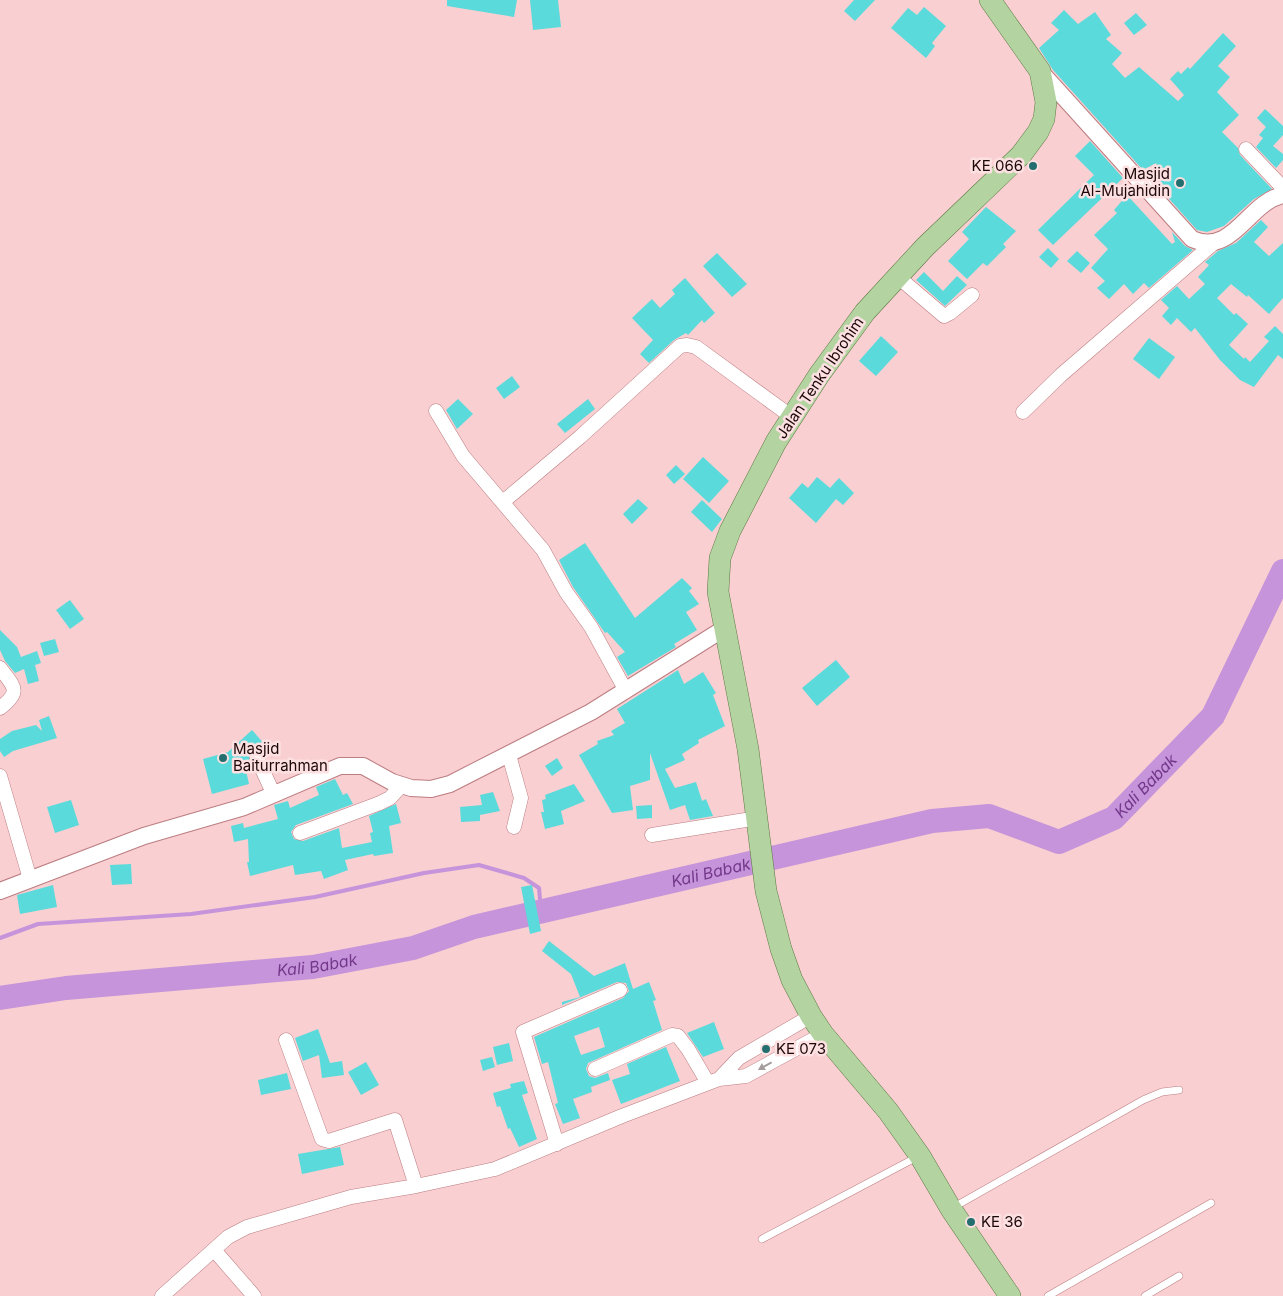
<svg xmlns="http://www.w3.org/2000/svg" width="1283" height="1296" viewBox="0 0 1283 1296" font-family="Inter,sans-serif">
	<rect width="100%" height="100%" fill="#f9cfd1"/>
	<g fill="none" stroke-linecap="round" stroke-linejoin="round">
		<path stroke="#c594da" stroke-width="4" d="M 0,938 L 38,924 L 191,914 L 315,897 L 424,873 L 479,865 L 524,878 L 539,888 L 541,911"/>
		<path stroke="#c594da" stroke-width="24" id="s1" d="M 0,998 L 66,988 L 313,967 L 413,948 L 474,927 L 932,821 L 989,816 L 1059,842 L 1114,818 L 1213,716 L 1283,571"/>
	</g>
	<path fill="#5bdadb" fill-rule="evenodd" d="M 447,0 L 517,0 L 514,17 L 447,6 Z
		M 530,0 L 558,0 L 561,27 L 533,30 Z
		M 854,0 L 875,0 L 855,21 L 844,11 Z
		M 924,7 L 946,26 L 932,43 L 935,46 L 926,58 L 891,28 L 908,8 L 917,15 Z
		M 1064,10 L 1078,24 L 1095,12 L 1111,35 L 1106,39 L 1122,53 L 1112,64 L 1125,78 L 1139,67 L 1178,101 L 1184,95 L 1170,79 L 1178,71 L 1181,74 L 1188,67 L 1190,69 L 1223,33 L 1236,46 L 1218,66 L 1230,77 L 1217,92 L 1239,115 L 1222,132 L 1238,148 L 1240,155 L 1272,189 L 1254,199 L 1224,226 L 1207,232 L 1197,230 L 1163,192 L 1156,163 L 1143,170 L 1053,70 L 1039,48 L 1059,30 L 1051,23 Z
		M 1136,13 L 1147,25 L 1134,35 L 1124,23 Z
		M 1265,109 L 1283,126 L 1283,135 L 1273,146 L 1283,154 L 1283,160 L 1276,168 L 1256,147 L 1263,138 L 1259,135 L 1266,127 L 1257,118 Z
		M 1090,141 L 1123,178 L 1053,245 L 1038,230 L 1094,175 L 1075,156 Z
		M 1127,195 L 1172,244 L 1175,242 L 1172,232 L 1185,246 L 1193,250 L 1149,288 L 1144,283 L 1133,294 L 1124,284 L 1109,299 L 1097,288 L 1105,281 L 1091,268 L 1108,249 L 1094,235 L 1117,213 L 1114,210 Z
		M 986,207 L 1016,231 L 1003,244 L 1006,247 L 987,266 L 983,263 L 967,279 L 948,261 L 969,239 L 962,232 Z
		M 1261,220 L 1268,227 L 1254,242 L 1269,256 L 1283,243 L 1283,298 L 1269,314 L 1248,295 L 1247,297 L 1231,284 L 1217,298 L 1234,315 L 1236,313 L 1248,324 L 1229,345 L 1244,359 L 1245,357 L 1250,362 L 1269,341 L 1264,337 L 1275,326 L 1283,334 L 1283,359 L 1278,355 L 1254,387 L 1240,380 L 1220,360 L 1195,328 L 1191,332 L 1177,318 L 1171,325 L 1162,316 L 1169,308 L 1161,300 L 1177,286 L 1189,299 L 1205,284 L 1198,277 L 1209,265 L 1205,262 L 1218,251 L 1236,243 Z
		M 1048,248 L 1059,259 L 1051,268 L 1039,257 Z
		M 1077,251 L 1090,263 L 1081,273 L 1067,261 Z
		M 717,253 L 747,284 L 732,297 L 703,266 Z
		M 924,272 L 943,291 L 957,276 L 967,285 L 945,306 L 916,280 Z
		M 685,278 L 715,313 L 704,323 L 702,320 L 688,335 L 686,333 L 674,340 L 649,363 L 640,354 L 653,340 L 632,318 L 652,299 L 660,308 L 675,294 L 672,290 Z
		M 881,336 L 898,352 L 876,376 L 859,361 Z
		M 1149,338 L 1175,357 L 1159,379 L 1133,359 Z
		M 512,376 L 520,387 L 504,399 L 496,388 Z
		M 458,399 L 473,414 L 457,429 L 446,410 Z
		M 588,399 L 595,409 L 565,433 L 557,424 Z
		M 703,457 L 729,481 L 709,503 L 683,479 Z
		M 676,465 L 685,474 L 674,484 L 666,475 Z
		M 817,477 L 830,488 L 839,478 L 854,493 L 843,505 L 836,499 L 816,523 L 789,498 L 802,483 L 808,488 Z
		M 638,499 L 648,508 L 632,524 L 623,514 Z
		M 702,500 L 722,519 L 712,532 L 691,512 Z
		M 585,543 L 635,618 L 682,578 L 692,588 L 689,591 L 699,604 L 686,612 L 697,630 L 674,644 L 676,647 L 628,676 L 617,657 L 625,652 L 607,632 L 605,633 L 573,587 L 559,560 Z
		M 70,600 L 84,619 L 70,629 L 56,610 Z
		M 0,630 L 17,647 L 21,657 L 37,651 L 41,663 L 35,665 L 39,681 L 28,684 L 24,669 L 15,673 L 5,661 L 0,650 Z
		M 55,639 L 59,652 L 44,656 L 40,643 Z
		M 836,660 L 850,677 L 817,706 L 802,688 Z
		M 678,670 L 684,684 L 703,672 L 716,693 L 713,695 L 725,726 L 698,740 L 699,743 L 682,754 L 685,760 L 665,769 L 675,788 L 696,782 L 702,801 L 706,799 L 713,816 L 690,820 L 685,805 L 670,810 L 650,753 L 650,780 L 630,786 L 633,810 L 612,813 L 579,755 L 598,744 L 597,741 L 614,735 L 611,731 L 625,723 L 617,709 Z
		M 49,716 L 57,738 L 13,751 L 4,757 L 0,751 L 0,739 L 12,731 L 36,725 L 42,731 L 39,720 Z
		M 252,730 L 266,746 L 262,751 L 254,750 L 250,753 L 249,762 L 245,766 L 249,784 L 212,794 L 203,759 L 228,752 Z
		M 557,758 L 563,768 L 552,776 L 545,766 Z
		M 335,779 L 343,795 L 347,793 L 353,804 L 296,825 L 291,832 L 294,839 L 303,841 L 339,828 L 342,848 L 372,842 L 370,833 L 373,832 L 369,816 L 396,804 L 401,823 L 389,826 L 393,853 L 374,856 L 373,854 L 345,860 L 348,870 L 324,879 L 321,871 L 295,875 L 293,865 L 250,876 L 247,862 L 249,862 L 248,839 L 234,842 L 231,826 L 243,823 L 244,828 L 278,819 L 274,805 L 288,801 L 290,808 L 319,795 L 316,787 Z
		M 574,784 L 585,801 L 561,811 L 564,824 L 545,829 L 541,812 L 544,812 L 542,800 L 546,799 L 545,795 Z
		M 493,792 L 500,811 L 480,815 L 480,821 L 461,822 L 460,807 L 482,805 L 480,795 Z
		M 71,800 L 79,825 L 55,833 L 47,807 Z
		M 652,805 L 652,818 L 637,819 L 636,806 Z
		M 131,864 L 132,884 L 112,885 L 110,865 Z
		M 53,885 L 57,907 L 20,914 L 17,895 Z
		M 532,885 L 541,931 L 530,934 L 521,887 Z
		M 549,941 L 594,976 L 625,963 L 633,989 L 649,982 L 656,1000 L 653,1001 L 662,1030 L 588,1063 L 586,1069 L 589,1076 L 595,1078 L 608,1073 L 610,1080 L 591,1087 L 592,1092 L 573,1099 L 580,1118 L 563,1124 L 555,1104 L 558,1103 L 548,1062 L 542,1064 L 534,1037 L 623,998 L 629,991 L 626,983 L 617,982 L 562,1005 L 562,1002 L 580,997 L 571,974 L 542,951 ZM 599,1027 L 605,1047 L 581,1055 L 574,1036 Z
		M 714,1022 L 724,1049 L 703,1057 L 687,1033 Z
		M 318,1029 L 330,1063 L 342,1061 L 344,1075 L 322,1078 L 319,1055 L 303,1061 L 295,1038 Z
		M 509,1043 L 513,1061 L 497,1065 L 493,1047 Z
		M 666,1047 L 680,1081 L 621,1104 L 612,1080 L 630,1074 L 627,1064 Z
		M 492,1057 L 495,1067 L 483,1071 L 480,1060 Z
		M 366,1062 L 379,1085 L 361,1095 L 348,1072 Z
		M 287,1073 L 291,1089 L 261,1095 L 258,1080 Z
		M 524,1081 L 528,1093 L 522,1095 L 537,1139 L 519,1147 L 510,1128 L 508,1129 L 500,1106 L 497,1107 L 493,1093 L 511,1088 L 510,1084 Z
		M 340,1147 L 344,1165 L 302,1174 L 298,1154 Z"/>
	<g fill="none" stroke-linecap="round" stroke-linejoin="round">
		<defs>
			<path id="service" d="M 954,1207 L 1143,1100 L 1162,1092 L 1179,1090
				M 762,1239 L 917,1157
				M 1048,1296 L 1211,1203
				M 1145,1296 L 1179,1276"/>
			<path id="minor" d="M 1246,149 L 1283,188
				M 897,276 L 944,316 L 950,313 L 972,295
				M 436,411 L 463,456 L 543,550 L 566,592 L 591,627 L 626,691
				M 1023,412 L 1061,375 L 1215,242
				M 504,501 L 580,437 L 680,346 L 687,345 L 696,347 L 792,417
				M 0,668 C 14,687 22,691 0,708
				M 509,755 L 521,798 L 514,827
				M 257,758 L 274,795
				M 0,776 L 30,879
				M 300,833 L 380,803 L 390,798 L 401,786
				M 652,835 L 758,818
				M 286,1040 L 322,1139 L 329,1141 L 395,1120 L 416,1186
				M 595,1069 L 672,1035 L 678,1036 L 688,1049 L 708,1083
				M 719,1079 L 739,1058 L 811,1016
				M 557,1144 L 523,1032 L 620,990
				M 215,1251 L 254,1296
				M 162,1296 L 228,1237 L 247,1227 L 351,1197 L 416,1186 L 495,1169 L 622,1116 L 719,1079 L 746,1076 L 823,1034"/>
			<path id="tertiary" d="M 1040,71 L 1192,239 C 1233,257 1248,202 1283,195
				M 0,891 L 144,836 L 244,807 L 340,766 L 363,766 L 392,782 L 411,788 L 431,789 L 450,784 L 591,712 L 725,628"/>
			<path id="primary" d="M 990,0 L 1040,71 L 1046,102 L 1044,119 L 1038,132 L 1021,155 L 925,247 L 865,312 L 819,375 L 776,442 L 730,531 L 720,558 L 718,592 L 748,749 L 766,891 L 781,949 L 792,980 L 811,1016 L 823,1034 L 888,1111 L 920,1156 L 951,1209 L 1010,1296"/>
		</defs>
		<use href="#service" stroke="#bc7d81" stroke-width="8"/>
		<use href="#minor" stroke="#bc7d81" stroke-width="15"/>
		<use href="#tertiary" stroke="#bc7d81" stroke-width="18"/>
		<use href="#primary" stroke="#5d7944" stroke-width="22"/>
		<use href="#service" stroke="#fff" stroke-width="7"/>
		<use href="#minor" stroke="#fff" stroke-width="14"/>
		<use href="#tertiary" stroke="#fff" stroke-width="16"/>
		<use href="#primary" stroke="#b3d3a1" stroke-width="21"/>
	</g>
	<defs><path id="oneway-solid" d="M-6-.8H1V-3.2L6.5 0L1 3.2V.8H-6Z" transform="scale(1.25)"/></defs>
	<use fill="#a49c9d" href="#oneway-solid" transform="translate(765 1066) rotate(151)"/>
	<g fill="#236e6f" stroke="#fde0e1" stroke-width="2">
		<circle cx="1033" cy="166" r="5"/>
		<circle cx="1180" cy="183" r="5"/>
		<circle cx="223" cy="758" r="5"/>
		<circle cx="766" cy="1049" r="5"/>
		<circle cx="971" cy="1222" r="5"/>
	</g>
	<g text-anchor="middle" stroke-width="5" stroke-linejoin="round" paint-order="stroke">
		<g font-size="15" fill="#1c0709" stroke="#fde0e1" text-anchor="start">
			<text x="1023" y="171" text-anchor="end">KE 066</text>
			<text x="1170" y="179" text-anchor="end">Masjid<tspan x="1170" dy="17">Al-Mujahidin</tspan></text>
			<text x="233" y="754">Masjid<tspan x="233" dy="17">Baiturrahman</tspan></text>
			<text x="776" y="1054">KE 073</text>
			<text x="981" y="1227">KE 36</text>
		</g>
		<g font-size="15" fill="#1c0709" stroke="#fde0e1">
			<text transform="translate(820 378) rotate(-56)" y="5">Jalan Tenku Ibrohim</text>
		</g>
		<g font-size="16" font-style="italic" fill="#74388b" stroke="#fde0e1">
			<text dy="6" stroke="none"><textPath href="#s1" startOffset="1188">Kali Babak</textPath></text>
			<text dy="6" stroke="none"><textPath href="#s1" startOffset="724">Kali Babak</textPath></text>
			<text dy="6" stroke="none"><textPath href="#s1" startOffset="319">Kali Babak</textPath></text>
		</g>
	</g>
</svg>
